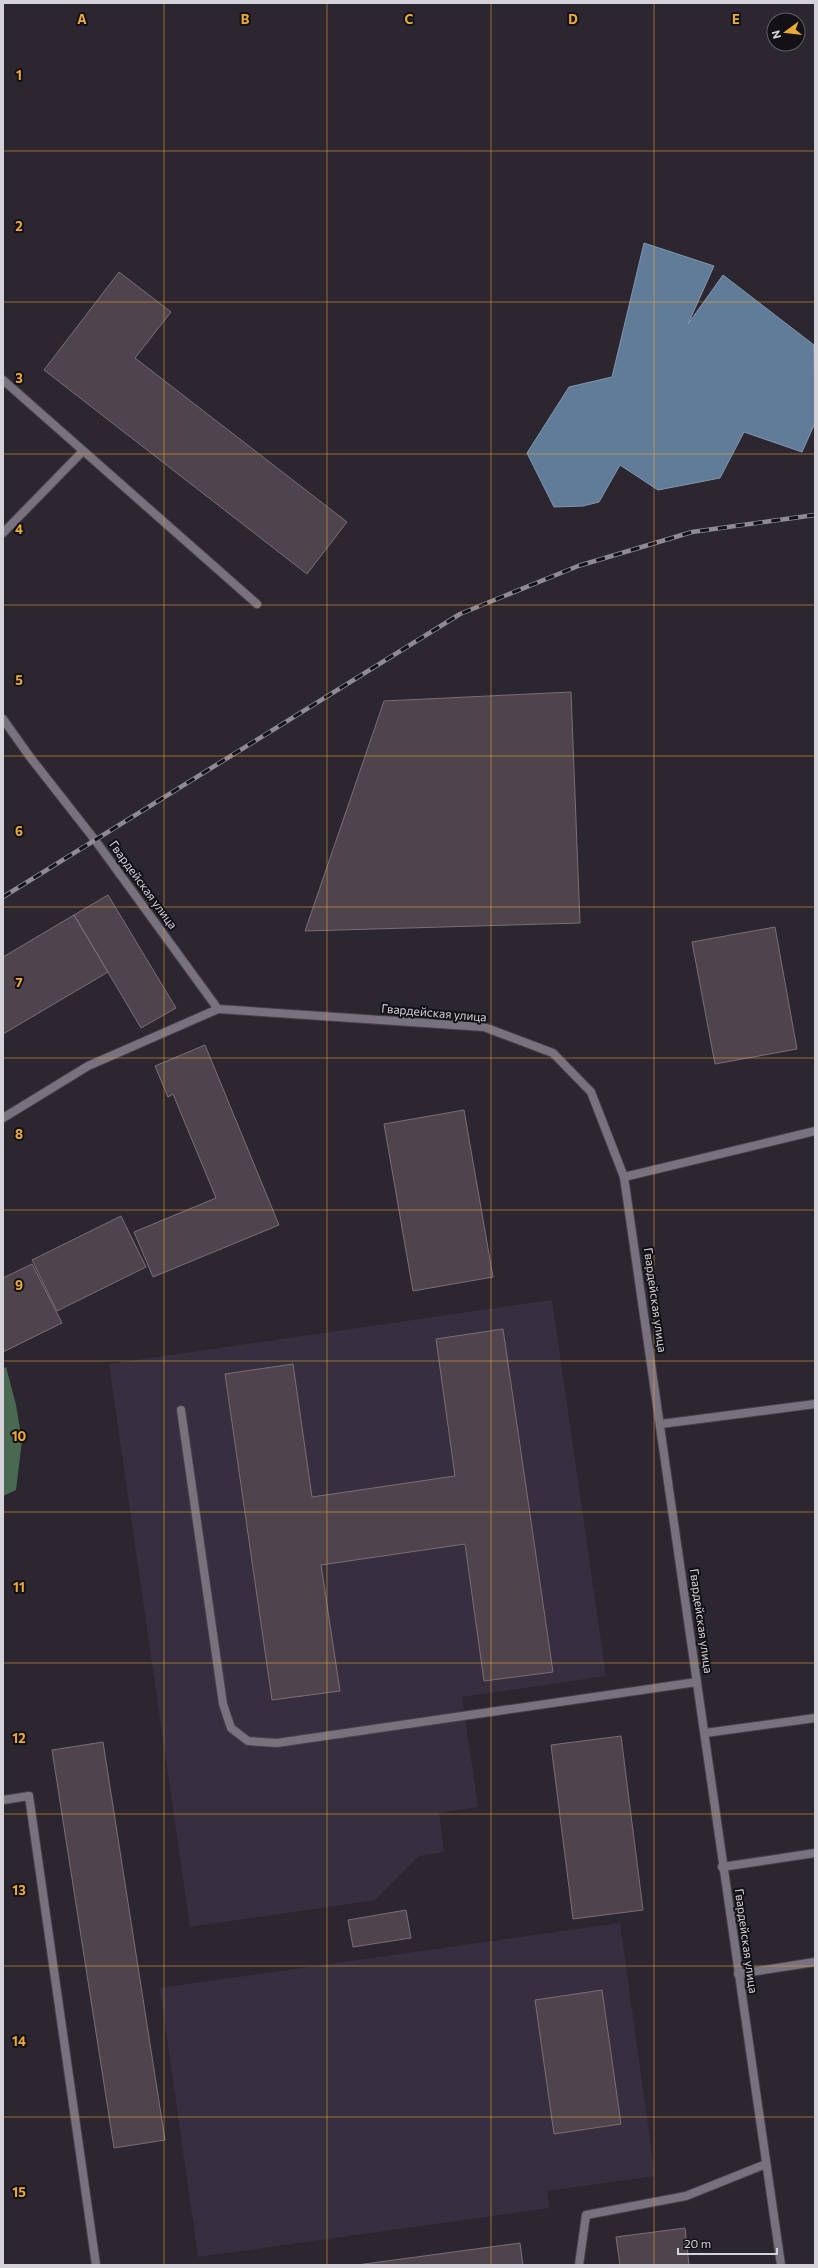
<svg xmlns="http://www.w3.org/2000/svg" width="818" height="2268" viewBox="0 0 818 2268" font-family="Commissioner,sans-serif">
	<rect width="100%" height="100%" fill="#2c2631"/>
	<path fill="#372f3f" d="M 552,1300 L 606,1676 L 462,1697 L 478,1807 L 439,1813 L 444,1852 L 419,1856 L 375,1900 L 190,1927 L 109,1364 Z
		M 620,1923 L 655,2176 L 547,2191 L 549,2208 L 198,2257 L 160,1988 Z"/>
	<path fill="#496952" d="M 6,1367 L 16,1405 L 22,1441 L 16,1490 L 3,1496 L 3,1369 Z"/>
	<path fill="#617c98" stroke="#8496ac" d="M 644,243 L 714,266 L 688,324 L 723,275 L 814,345 L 815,423 L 802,452 L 744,432 L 720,478 L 658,490 L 620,465 L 599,502 L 583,506 L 554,507 L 527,453 L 569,387 L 612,377 Z"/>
	<path fill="#50444c" stroke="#7b6e76" d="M 119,272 L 171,312 L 135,358 L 347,522 L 307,574 L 44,370 Z
		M 571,692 L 580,923 L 305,931 L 384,701 Z
		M 108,895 L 176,1008 L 141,1028 L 74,915 Z
		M 74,915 L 108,972 L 3,1034 L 3,957 Z
		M 775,927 L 797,1049 L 715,1064 L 692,942 Z
		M 205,1045 L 279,1225 L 153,1277 L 134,1232 L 216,1198 L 173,1094 L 168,1097 L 155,1066 Z
		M 464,1110 L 493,1277 L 413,1291 L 384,1124 Z
		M 121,1216 L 146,1267 L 57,1311 L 32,1260 Z
		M 32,1264 L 62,1323 L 3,1352 L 3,1278 Z
		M 503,1329 L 553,1672 L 484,1681 L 465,1544 L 321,1565 L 340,1691 L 272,1700 L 225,1374 L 293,1364 L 312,1497 L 455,1476 L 436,1339 Z
		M 621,1736 L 643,1910 L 573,1919 L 551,1745 Z
		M 103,1742 L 165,2140 L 114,2148 L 52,1750 Z
		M 406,1910 L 411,1938 L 353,1947 L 348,1920 Z
		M 602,1990 L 621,2124 L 554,2134 L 535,2000 Z
		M 685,2228 L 689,2265 L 620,2265 L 616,2237 Z
		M 520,2243 L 523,2265 L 357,2265 Z"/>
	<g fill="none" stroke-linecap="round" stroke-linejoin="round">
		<defs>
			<path id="lane" d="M 3,1118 L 88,1066 L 218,1009
				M 624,1177 L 815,1131
				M 181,1410 L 223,1704 L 231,1728 L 248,1741 L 277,1743 L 697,1682
				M 661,1424 L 815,1404
				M 705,1733 L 815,1718
				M 29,1796 L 96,2265
				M 722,1867 L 815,1853
				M 738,1974 L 815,1962
				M 579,2265 L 586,2215 L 686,2196 L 766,2164"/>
			<path id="street" d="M 3,380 L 257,604
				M 3,533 L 83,451
				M 3,719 L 30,757 L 95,840 L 218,1009 L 484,1027 L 553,1053 L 591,1092 L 624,1177 L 781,2265
				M 3,1800 L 29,1796"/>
		</defs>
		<use href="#lane" stroke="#46424b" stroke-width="10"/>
		<use href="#street" stroke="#46424b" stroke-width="10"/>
		<use href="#lane" stroke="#78727f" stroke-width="8"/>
		<use href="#street" stroke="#78727f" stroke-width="8"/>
		<defs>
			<path id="rail" d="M 3,897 L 460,614 L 578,566 L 692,532 L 815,515"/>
		</defs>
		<use href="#rail" stroke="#8f8a93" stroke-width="4.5"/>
		<use href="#rail" stroke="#131115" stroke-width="3" stroke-dasharray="9" stroke-linecap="butt"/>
	</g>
	<path fill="none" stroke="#eaaa39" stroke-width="1" stroke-opacity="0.55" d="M 164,3 L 164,2265M 327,3 L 327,2265M 491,3 L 491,2265M 654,3 L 654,2265M 3,151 L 815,151M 3,302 L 815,302M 3,454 L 815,454M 3,605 L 815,605M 3,756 L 815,756M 3,907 L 815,907M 3,1058 L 815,1058M 3,1210 L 815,1210M 3,1361 L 815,1361M 3,1512 L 815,1512M 3,1663 L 815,1663M 3,1814 L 815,1814M 3,1966 L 815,1966M 3,2117 L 815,2117"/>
	<g text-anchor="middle" stroke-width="4" stroke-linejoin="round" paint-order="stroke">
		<g font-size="12" fill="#d6d2d9" stroke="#131115">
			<text transform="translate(143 885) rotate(54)" y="4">Гвардейская улица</text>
			<text transform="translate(434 1013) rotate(5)" y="4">Гвардейская улица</text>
			<text transform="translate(655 1300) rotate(82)" y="4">Гвардейская улица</text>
			<text transform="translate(701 1621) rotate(82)" y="4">Гвардейская улица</text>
			<text transform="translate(746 1941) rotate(82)" y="4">Гвардейская улица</text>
		</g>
	</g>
	<g font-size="13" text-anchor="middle" font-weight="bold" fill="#eaaa39" stroke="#131115" stroke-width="4" stroke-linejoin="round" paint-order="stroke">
		<text x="82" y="24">A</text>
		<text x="245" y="24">B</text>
		<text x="409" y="24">C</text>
		<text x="573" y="24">D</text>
		<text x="736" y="24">E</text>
		<text x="19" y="80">1</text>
		<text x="19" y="231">2</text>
		<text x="19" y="383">3</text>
		<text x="19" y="534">4</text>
		<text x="19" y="685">5</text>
		<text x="19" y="836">6</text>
		<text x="19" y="987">7</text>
		<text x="19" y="1139">8</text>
		<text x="19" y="1290">9</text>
		<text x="19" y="1441">10</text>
		<text x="19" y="1592">11</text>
		<text x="19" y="1743">12</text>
		<text x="19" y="1895">13</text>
		<text x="19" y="2046">14</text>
		<text x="19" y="2197">15</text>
	</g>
	<rect width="818" height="2268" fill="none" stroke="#d6d2d9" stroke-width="8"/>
	<g transform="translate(786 32) rotate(255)"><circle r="19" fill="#131115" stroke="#615e63"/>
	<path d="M0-3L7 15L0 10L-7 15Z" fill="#eaaa39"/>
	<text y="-6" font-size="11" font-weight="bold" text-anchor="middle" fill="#d6d2d9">N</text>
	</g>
	<path d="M678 2248v6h99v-6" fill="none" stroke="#d6d2d9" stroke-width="2"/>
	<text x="684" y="2248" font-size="12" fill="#d6d2d9" stroke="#131115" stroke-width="3" paint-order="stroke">20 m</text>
</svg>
